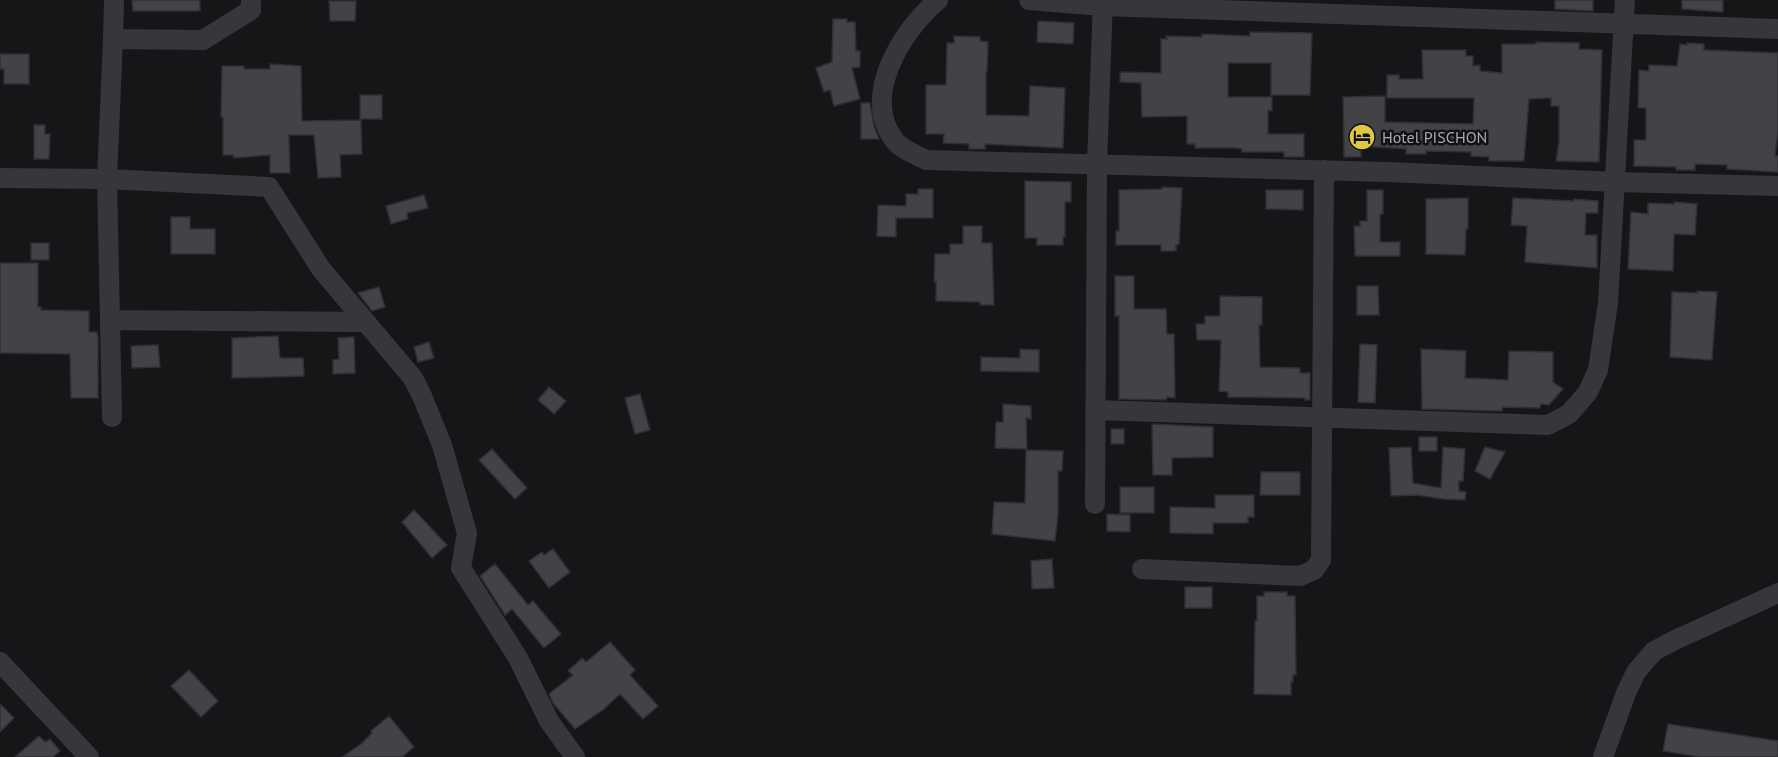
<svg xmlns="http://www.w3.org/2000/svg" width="1778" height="757" viewBox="0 0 1778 757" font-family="'PT Sans',sans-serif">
	<rect width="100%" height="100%" fill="#161517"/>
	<path fill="#424247" stroke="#302f33" stroke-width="1.5" d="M 132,0 L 200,0 L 200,11 L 133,11 Z
		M 1555,0 L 1593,0 L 1593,11 L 1555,9 Z
		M 1682,0 L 1723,0 L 1723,12 L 1682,9 Z
		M 329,1 L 356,1 L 355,21 L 330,21 Z
		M 833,19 L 847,19 L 847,22 L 855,22 L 856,51 L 860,51 L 860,67 L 852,68 L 860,99 L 834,106 L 830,90 L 824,92 L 816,68 L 832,62 Z
		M 1038,21 L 1074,23 L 1073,44 L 1037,42 Z
		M 1250,32 L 1312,33 L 1310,95 L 1271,95 L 1271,63 L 1228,63 L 1228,97 L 1272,97 L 1272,111 L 1268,110 L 1268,134 L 1304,134 L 1304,157 L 1284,157 L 1284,152 L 1242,152 L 1242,149 L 1237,148 L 1195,148 L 1195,144 L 1187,144 L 1187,116 L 1142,117 L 1141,83 L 1120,82 L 1120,72 L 1161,73 L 1161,39 L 1167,39 L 1166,36 L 1202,37 L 1202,34 L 1250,36 Z
		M 954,36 L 980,37 L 980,41 L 988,42 L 987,72 L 986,72 L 986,115 L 1029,116 L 1030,86 L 1065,88 L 1063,148 L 985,144 L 985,149 L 969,149 L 969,144 L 943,143 L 944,134 L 926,134 L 926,85 L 946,85 L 947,43 L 954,43 Z
		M 1536,42 L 1579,43 L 1579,49 L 1602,50 L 1599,162 L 1556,161 L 1559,142 L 1559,106 L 1551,106 L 1551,98 L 1529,99 L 1524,161 L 1489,161 L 1489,157 L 1471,156 L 1471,152 L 1426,151 L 1426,154 L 1406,154 L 1406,149 L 1361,146 L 1361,157 L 1344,157 L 1343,97 L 1385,96 L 1385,122 L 1473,124 L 1474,98 L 1387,98 L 1387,75 L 1399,75 L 1399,79 L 1423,79 L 1422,50 L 1466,50 L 1466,56 L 1473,56 L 1473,66 L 1480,65 L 1480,71 L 1502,73 L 1502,44 L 1536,44 Z
		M 1687,43 L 1704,44 L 1704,50 L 1778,53 L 1778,130 L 1775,156 L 1778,156 L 1778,172 L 1727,169 L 1727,165 L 1695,164 L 1695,170 L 1676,170 L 1676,167 L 1634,166 L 1634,140 L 1646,140 L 1646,108 L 1638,108 L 1639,70 L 1649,71 L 1649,65 L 1677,66 L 1680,44 L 1687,45 Z
		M 0,54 L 29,54 L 29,84 L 4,84 L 4,69 L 0,69 Z
		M 270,64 L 301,66 L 302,121 L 361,120 L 362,154 L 340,155 L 341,177 L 318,178 L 314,135 L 289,135 L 290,173 L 270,173 L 270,155 L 234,158 L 233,155 L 223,155 L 223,117 L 221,117 L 222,66 L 244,66 L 244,69 L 270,69 Z
		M 360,95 L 382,95 L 382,119 L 360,119 Z
		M 861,103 L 870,103 L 874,126 L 879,139 L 861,139 Z
		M 34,125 L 45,125 L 45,134 L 50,134 L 49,159 L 34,159 Z
		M 1025,181 L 1071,182 L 1071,202 L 1065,202 L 1065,237 L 1063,237 L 1063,245 L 1037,245 L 1037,238 L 1025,238 Z
		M 1162,187 L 1182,188 L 1179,244 L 1176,245 L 1176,251 L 1161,251 L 1161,245 L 1116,245 L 1116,231 L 1119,231 L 1119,190 L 1162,189 Z
		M 918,189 L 933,189 L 933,218 L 896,218 L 896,237 L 877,236 L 878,205 L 906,206 L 906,194 L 918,194 Z
		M 1266,190 L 1303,190 L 1303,210 L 1266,209 Z
		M 1367,190 L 1383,190 L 1383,214 L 1380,214 L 1380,242 L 1400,242 L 1400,256 L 1355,256 L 1354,226 L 1360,226 L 1360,221 L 1367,221 Z
		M 424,195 L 428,208 L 407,213 L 408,219 L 391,224 L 386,206 Z
		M 1468,198 L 1468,229 L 1466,229 L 1465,255 L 1426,254 L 1426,199 Z
		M 1513,198 L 1574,201 L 1574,199 L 1598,201 L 1598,213 L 1586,213 L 1585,235 L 1597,235 L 1597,268 L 1525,262 L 1527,226 L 1511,225 Z
		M 1674,202 L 1697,204 L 1695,235 L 1674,234 L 1673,271 L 1628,269 L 1631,212 L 1648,214 L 1648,203 L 1674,204 Z
		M 171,217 L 190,217 L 190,229 L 215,229 L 215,254 L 171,254 Z
		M 963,226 L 982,226 L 982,243 L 992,243 L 994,305 L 980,305 L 980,302 L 936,301 L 936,282 L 934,282 L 935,254 L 950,254 L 950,244 L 963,244 Z
		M 31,243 L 49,243 L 49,260 L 31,260 Z
		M 0,263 L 38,263 L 38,307 L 41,307 L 41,310 L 89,311 L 89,332 L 97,332 L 98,338 L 98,398 L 71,398 L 70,354 L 0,353 Z
		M 1115,276 L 1134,276 L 1134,309 L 1166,309 L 1167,334 L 1174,334 L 1175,398 L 1167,397 L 1166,400 L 1119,399 L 1119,316 L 1115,316 Z
		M 1357,286 L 1378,286 L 1379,315 L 1357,315 Z
		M 379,287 L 385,307 L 372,311 L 358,293 Z
		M 1697,291 L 1717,292 L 1712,360 L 1670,357 L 1672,292 L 1697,293 Z
		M 1220,296 L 1262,297 L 1262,325 L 1259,325 L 1260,367 L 1300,368 L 1300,373 L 1310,373 L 1310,400 L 1305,400 L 1305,398 L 1228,397 L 1228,392 L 1219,391 L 1221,340 L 1197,340 L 1196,324 L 1205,324 L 1205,316 L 1220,316 Z
		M 278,336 L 280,358 L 303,358 L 304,376 L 232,378 L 232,338 Z
		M 354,337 L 355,373 L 333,374 L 333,360 L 339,359 L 338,338 Z
		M 429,342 L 434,358 L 418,362 L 414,347 Z
		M 1360,344 L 1377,345 L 1375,403 L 1358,402 Z
		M 158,345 L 160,367 L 132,368 L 131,346 Z
		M 1020,349 L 1039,350 L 1039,372 L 981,371 L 981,357 L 1020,358 Z
		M 1421,349 L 1466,351 L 1465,378 L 1508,380 L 1509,351 L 1553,352 L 1553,382 L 1563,389 L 1549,405 L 1541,404 L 1540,408 L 1502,407 L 1502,411 L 1422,409 Z
		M 549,387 L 566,401 L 554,414 L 538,400 Z
		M 640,394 L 650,430 L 635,434 L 625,398 Z
		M 1003,404 L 1031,406 L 1031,419 L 1026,418 L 1027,449 L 995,448 L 996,422 L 1003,422 Z
		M 1152,424 L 1213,427 L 1213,457 L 1172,458 L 1172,475 L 1153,475 Z
		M 1111,429 L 1124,429 L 1124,444 L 1111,444 Z
		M 1419,437 L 1437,437 L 1437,451 L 1419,451 Z
		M 1411,447 L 1413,483 L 1441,488 L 1443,447 L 1465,449 L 1463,481 L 1459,481 L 1459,491 L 1466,492 L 1465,500 L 1443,499 L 1417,495 L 1391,496 L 1389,448 Z
		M 1485,447 L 1505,452 L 1490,479 L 1475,471 Z
		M 492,449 L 527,488 L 515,499 L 479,460 Z
		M 1026,450 L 1063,451 L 1062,471 L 1058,471 L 1058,515 L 1055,541 L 992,534 L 994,502 L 1025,503 Z
		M 1261,472 L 1300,472 L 1300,495 L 1260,495 Z
		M 1120,487 L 1154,487 L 1154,513 L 1120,513 Z
		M 1215,495 L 1254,495 L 1254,517 L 1248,517 L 1248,523 L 1213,523 L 1213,534 L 1170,533 L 1170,507 L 1215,508 Z
		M 414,510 L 447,545 L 432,558 L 402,522 Z
		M 1107,514 L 1130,515 L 1130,532 L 1107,531 Z
		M 553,549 L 570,572 L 549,588 L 529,561 L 542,552 L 544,555 Z
		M 1052,559 L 1054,588 L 1032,589 L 1031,561 Z
		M 495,564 L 528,605 L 533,601 L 561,634 L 544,648 L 512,609 L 505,615 L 480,576 Z
		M 1185,587 L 1212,587 L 1212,608 L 1185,608 Z
		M 1264,592 L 1287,592 L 1287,596 L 1295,596 L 1296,675 L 1293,675 L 1293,682 L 1291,682 L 1291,695 L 1254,694 L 1255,621 L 1257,621 L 1257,596 L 1264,596 Z
		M 610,642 L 635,670 L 630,675 L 658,706 L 643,719 L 620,694 L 604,709 L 575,729 L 553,703 L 549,694 L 573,675 L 568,671 L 582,658 L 586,662 Z
		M 189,670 L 218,701 L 201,717 L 171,686 Z
		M 0,704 L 14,718 L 0,732 Z
		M 389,716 L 414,747 L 402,757 L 342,757 L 361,744 L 372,733 L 371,731 Z
		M 1668,724 L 1778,741 L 1778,757 L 1700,757 L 1663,751 Z
		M 39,736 L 45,742 L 50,739 L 60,751 L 53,757 L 15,757 Z"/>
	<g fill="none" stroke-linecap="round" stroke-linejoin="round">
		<path stroke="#37373b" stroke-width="20" d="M 251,0 L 251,10 L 203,40 L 113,39 L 107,179 L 269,187 L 321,269 L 413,378 L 422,396 L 442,445 L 467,533 L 461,568 L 518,658 L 549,721 L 575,757
			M 938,0 C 902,30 860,97 895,141 C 901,149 917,155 926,160 L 1387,172 L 1616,182 L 1778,186
			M 1029,0 L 1103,6 L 1778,29
			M 113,39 L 114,0
			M 0,178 L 107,179 L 110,320 L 366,322
			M 110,320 L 112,417
			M 1095,410 L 1548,425 L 1569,414 L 1588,392 L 1598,370 L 1608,303 L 1625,0
			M 1095,504 L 1097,164 L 1103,0
			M 1142,569 L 1300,576 L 1314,570 L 1321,560 L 1324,170
			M 0,662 L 89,757
			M 1603,757 L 1626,693 L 1636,672 L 1654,651 L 1675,640 L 1778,593"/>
	</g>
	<defs>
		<symbol id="hotel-disc" viewBox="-11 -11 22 22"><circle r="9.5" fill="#e1c843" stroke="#111012"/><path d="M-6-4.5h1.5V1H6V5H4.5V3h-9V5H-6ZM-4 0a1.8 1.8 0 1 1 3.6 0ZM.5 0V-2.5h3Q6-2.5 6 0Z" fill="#111"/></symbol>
	</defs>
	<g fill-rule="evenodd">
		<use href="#hotel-disc" x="1347" y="122" width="30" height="30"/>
	</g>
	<g text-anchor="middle" stroke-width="5" stroke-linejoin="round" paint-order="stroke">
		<g font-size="16" fill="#a8aab6" stroke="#111012" text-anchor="start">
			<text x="1382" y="143">Hotel PISCHON</text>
		</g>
	</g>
</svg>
